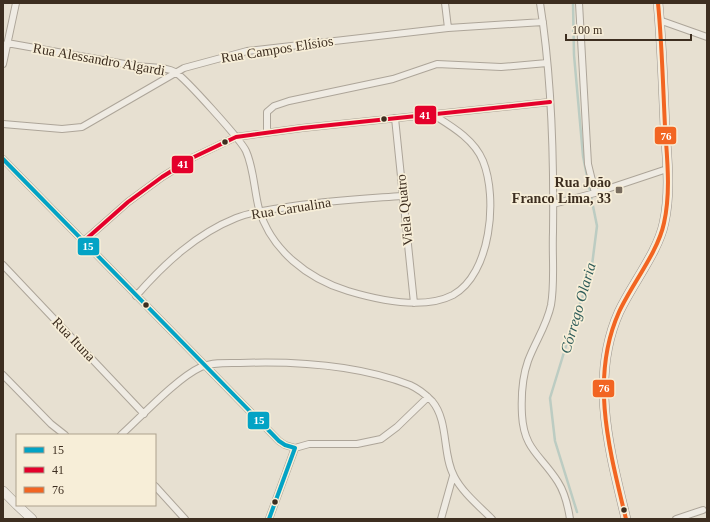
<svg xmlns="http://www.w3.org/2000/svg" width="710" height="522" viewBox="0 0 710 522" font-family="Georgia,serif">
	<rect width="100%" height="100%" fill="#e7e0d1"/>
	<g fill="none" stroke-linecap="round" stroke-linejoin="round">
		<path stroke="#bcccc2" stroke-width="2.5" d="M 573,3 L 574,55 L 583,156 L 597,226 L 591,273 L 573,323 L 550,398 L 555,441 L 577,512"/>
		<defs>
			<path id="street" d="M 445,3 L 448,28
				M 540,3 C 552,78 554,156 553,232 C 552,256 555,282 551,305 C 547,325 535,342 528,361 C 522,378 521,396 522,415 C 524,450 541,455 558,482 C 565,493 568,506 570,519
				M 579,3 L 588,164 L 595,193
				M 659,20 L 707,37
				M 7,43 C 50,51 93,58 136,66 C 148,68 164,66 175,72 C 185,78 241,140 246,151 C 254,169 254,190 259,209 C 271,250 308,279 348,291 C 378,300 424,310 453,295 C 491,274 498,198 483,161 C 474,139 451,126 432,114
				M 3,64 L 16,3
				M 395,118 L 414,303
				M 3,124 L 62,129 L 82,127 L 184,68 L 247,51 L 448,28 L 543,22
				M 267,132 L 267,112 L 274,106 L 289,101 L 393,79 L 437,64 L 501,67 L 547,63
				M 3,159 L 279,441 L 285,445 L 295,448 L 269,519
				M 553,204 L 595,193 L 667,169
				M 84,241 L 128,202 L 162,177 L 194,157 L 236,137 L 302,128 L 550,102
				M 3,265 L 144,414
				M 136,296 C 164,264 196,234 236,218 C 251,212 266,210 281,208 C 321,201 361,199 402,196
				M 3,375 L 51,424 L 65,435
				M 121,435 C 142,416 177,378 201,367 C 213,362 228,363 240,363 C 296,361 358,365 410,385 C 419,389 426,395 432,401 C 449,421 442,454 454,476 C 462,492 479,506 492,519
				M 295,448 L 309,444 L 357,444 L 381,439 L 397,427 L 428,397
				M 155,486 L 185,519
				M 441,519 L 453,476
				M 676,519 L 703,510"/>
			<path id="secondary" d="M 3,491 L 17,505
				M 17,505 L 32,519
				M 626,519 C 610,452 589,379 619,312 C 632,284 658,252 664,223 C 671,192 667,158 665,127 C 663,86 662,44 658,3"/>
		</defs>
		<use href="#street" stroke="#ada599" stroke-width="8"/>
		<use href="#secondary" stroke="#9c958a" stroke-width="10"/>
		<use href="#street" stroke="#efebe3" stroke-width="6"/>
		<use href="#secondary" stroke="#efebe3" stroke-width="9"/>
		<defs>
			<path id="bus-1" d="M 3,159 L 279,441 L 285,445 L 295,448 L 269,519"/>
			<path id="bus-2" d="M 84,241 L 128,202 L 162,177 L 194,157 L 236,137 L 302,128 L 550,102"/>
			<path id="bus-3" d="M 626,519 C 610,452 589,379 619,312 C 632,284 658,252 664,223 C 671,192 667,158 665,127 C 663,86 662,44 658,3"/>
		</defs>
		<use href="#bus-1" stroke="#f7eed8" stroke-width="7"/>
		<use href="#bus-2" stroke="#f7eed8" stroke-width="7"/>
		<use href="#bus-3" stroke="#f7eed8" stroke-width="7"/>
		<use href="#bus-1" stroke="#03a3c5" stroke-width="4"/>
		<use href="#bus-2" stroke="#e4002b" stroke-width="4"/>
		<use href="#bus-3" stroke="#f26522" stroke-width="4"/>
	</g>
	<g fill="#3d2e20" stroke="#f7eed8" stroke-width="1.5">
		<circle cx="384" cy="119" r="3.5"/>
		<circle cx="225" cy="142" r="3.5"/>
		<circle cx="146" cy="305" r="3.5"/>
		<circle cx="275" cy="502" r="3.5"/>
		<circle cx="624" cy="510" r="3.5"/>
	</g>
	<rect fill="#786c5e" stroke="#f7eed8" stroke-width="1.5" x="615" y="186" width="8" height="8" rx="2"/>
	<g text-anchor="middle" stroke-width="3.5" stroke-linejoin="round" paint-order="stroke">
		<g font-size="14" fill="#3d2e20" stroke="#f7eed8">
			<text transform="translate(277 49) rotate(-9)" y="5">Rua Campos Elísios</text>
			<text transform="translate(99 59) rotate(10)" y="5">Rua Alessandro Algardi</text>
			<text transform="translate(291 208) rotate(-9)" y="5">Rua Carualina</text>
			<text transform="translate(404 210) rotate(-96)" y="5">Viela Quatro</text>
			<text transform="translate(74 339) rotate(46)" y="5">Rua Ituna</text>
		</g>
		<g font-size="14" font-weight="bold" fill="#3d2e20" stroke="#f7eed8" text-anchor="end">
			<text x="611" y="187">Rua João<tspan x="611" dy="16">Franco Lima, 33</tspan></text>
		</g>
		<g font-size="15" font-style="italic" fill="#2f5d5a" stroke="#f7eed8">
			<text transform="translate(578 308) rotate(-74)" y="5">Córrego Olaria</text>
		</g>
	</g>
	<g stroke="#f7eed8" stroke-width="1.5">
		<rect x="414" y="105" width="23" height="20" rx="4" fill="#e4002b"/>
		<rect x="654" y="126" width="23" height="19" rx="4" fill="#f26522"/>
		<rect x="171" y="155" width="23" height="19" rx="4" fill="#e4002b"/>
		<rect x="77" y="237" width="23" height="19" rx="4" fill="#03a3c5"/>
		<rect x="592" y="379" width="23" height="19" rx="4" fill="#f26522"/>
		<rect x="247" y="411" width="23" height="19" rx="4" fill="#03a3c5"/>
	</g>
	<g font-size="11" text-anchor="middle" font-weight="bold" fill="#fff">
		<text x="425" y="119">41</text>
		<text x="666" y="140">76</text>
		<text x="183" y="168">41</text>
		<text x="88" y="250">15</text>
		<text x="604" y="392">76</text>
		<text x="259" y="424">15</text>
	</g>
	<rect width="710" height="522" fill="none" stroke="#3d2e20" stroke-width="8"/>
	<rect x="16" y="434" width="140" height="72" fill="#f7eed8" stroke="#ada18e"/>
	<rect x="24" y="447" width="20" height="6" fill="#03a3c5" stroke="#ada18e"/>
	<text x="52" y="454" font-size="12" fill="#3d2e20">15</text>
	<rect x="24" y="467" width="20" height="6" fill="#e4002b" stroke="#ada18e"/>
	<text x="52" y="474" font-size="12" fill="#3d2e20">41</text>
	<rect x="24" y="487" width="20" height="6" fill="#f26522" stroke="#ada18e"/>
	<text x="52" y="494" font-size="12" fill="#3d2e20">76</text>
	<path d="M566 34v6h125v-6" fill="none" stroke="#3d2e20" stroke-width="2"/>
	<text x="572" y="34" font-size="12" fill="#3d2e20" stroke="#f7eed8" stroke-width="3" paint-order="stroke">100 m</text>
</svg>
